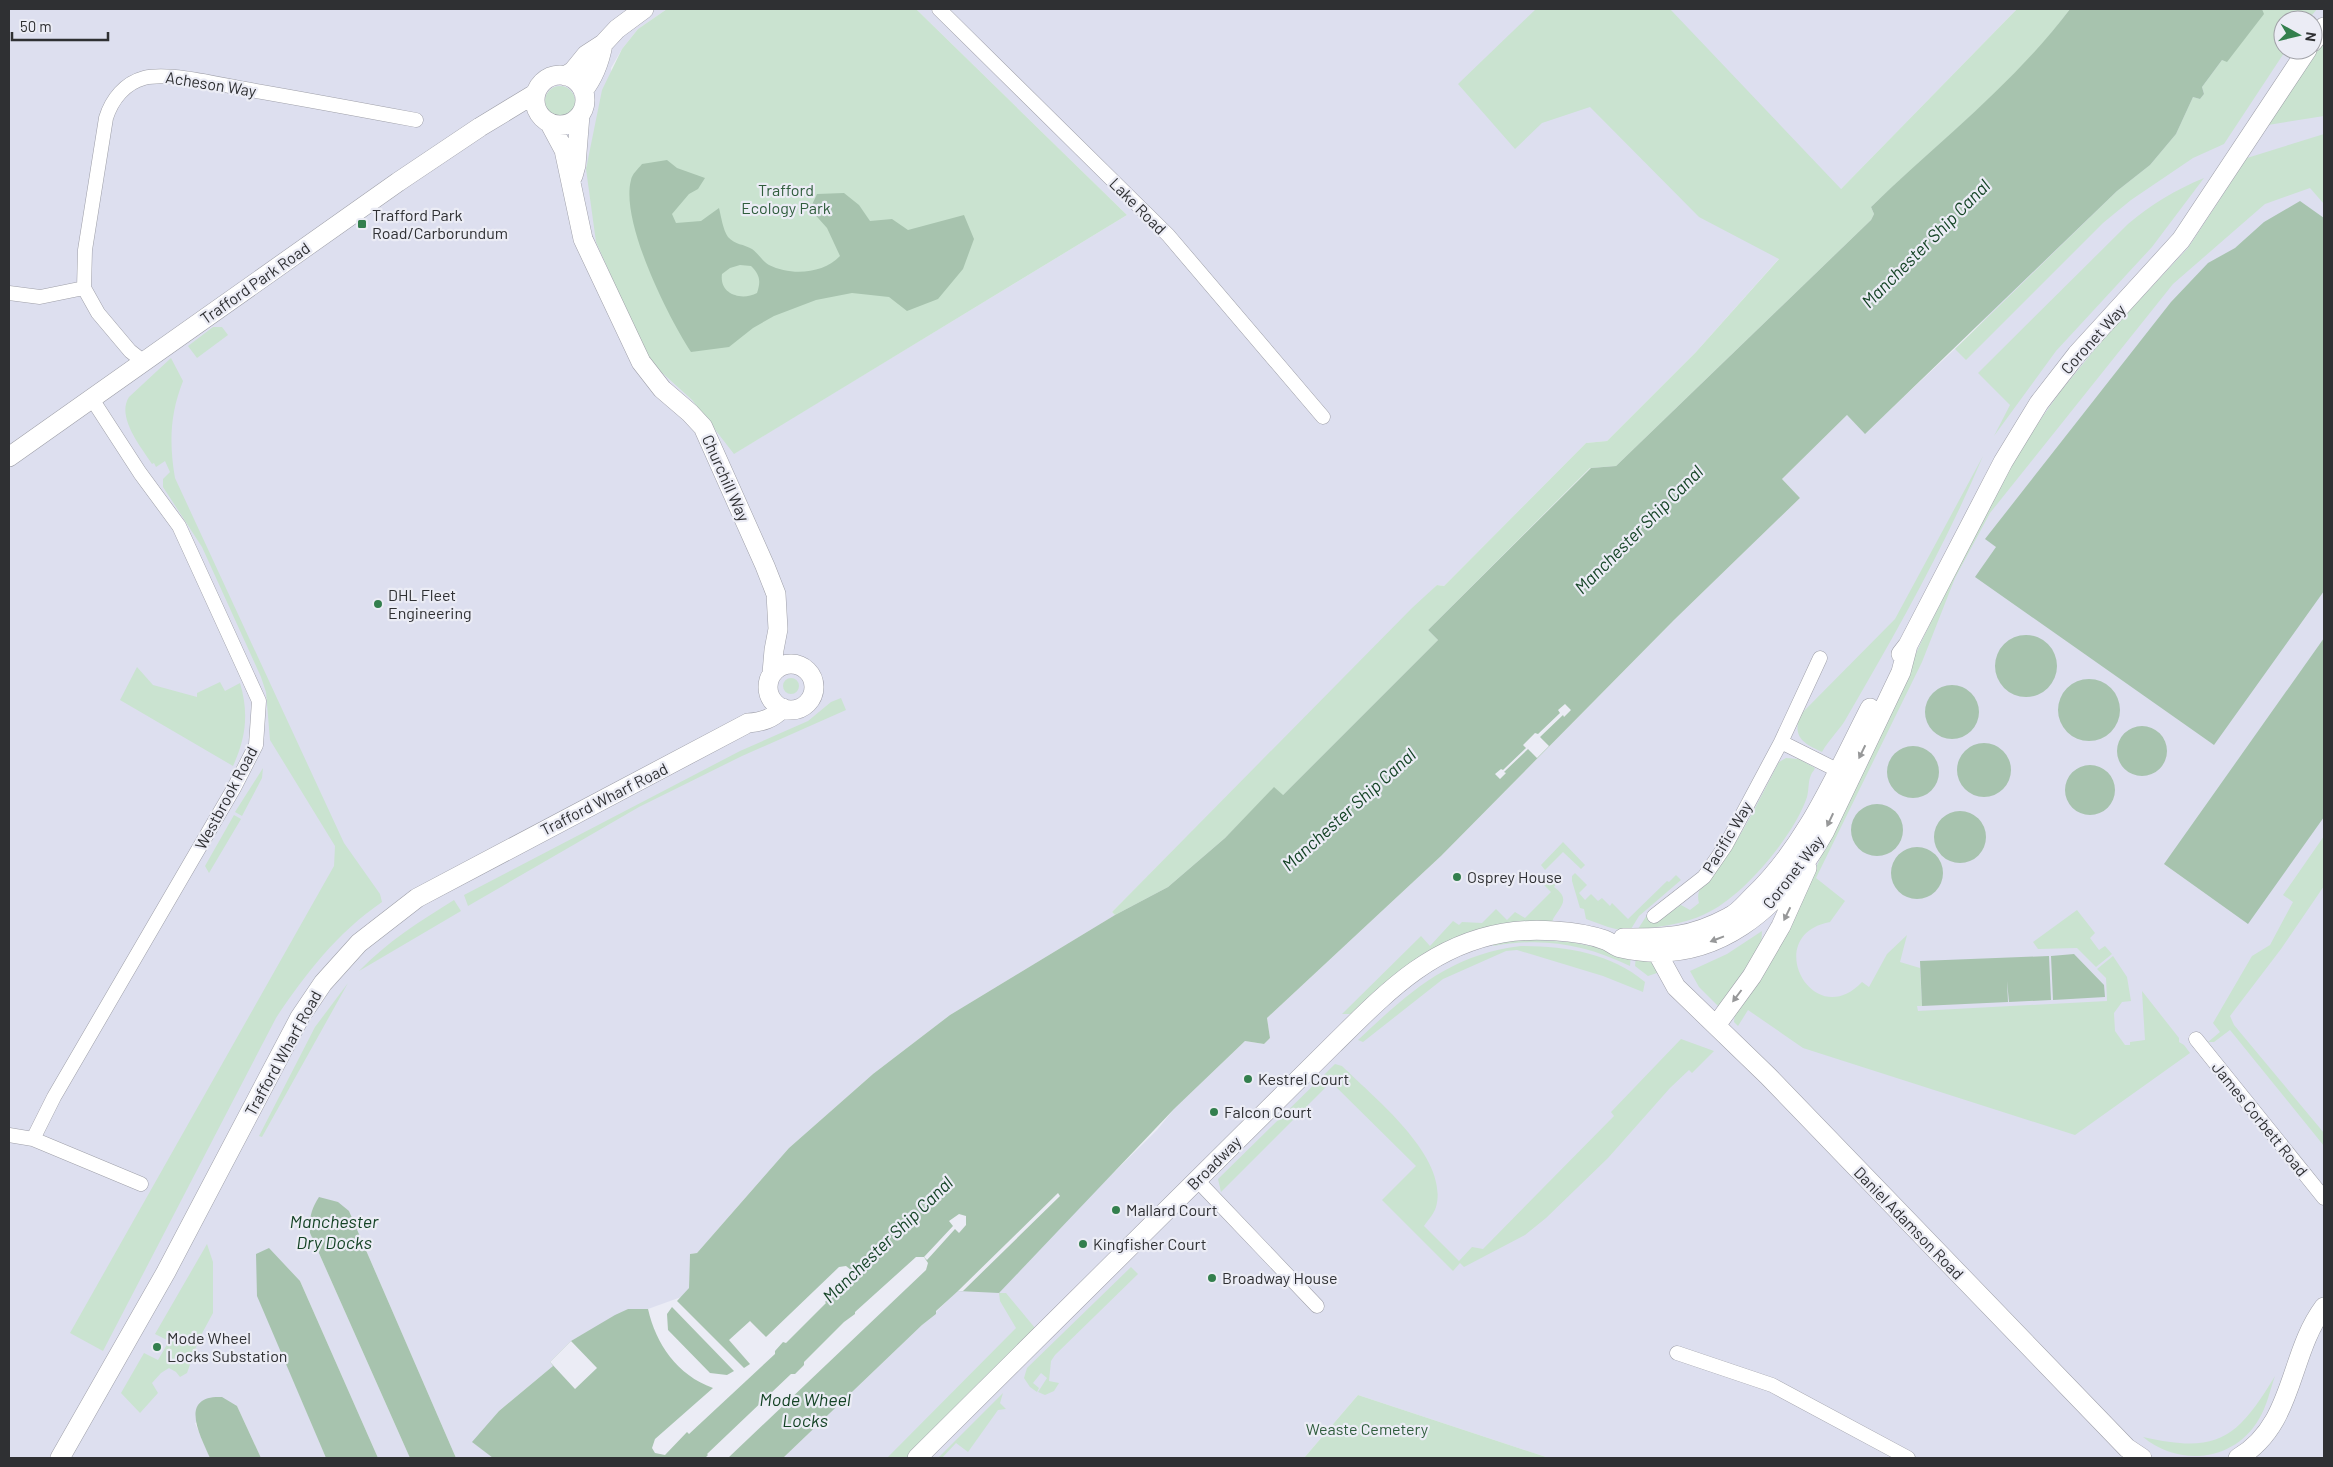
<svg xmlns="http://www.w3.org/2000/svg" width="2333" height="1467" viewBox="0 0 2333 1467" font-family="Barlow,sans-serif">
	<rect width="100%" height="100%" fill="#ebecf5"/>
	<path fill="#dddfef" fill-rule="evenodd" d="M 9,9 L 667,9 L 638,29 L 622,49 L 611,68 L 649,361 L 692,400 L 735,453 L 1127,215 L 916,9 L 2017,9 L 1841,189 L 1696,352 L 1607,441 L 1586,443 L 1444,586 L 1437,585 L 1112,912 L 1115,915 L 950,1015 L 873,1074 L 789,1148 L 697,1253 L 690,1254 L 689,1288 L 684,1296 L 648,1309 L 628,1309 L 571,1341 L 550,1362 L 553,1366 L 499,1411 L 473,1442 L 493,1458 L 456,1458 L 349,1211 L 310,1233 L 410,1458 L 378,1458 L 300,1281 L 258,1296 L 326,1458 L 261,1458 L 237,1406 L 195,1423 L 210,1458 L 9,1458 Z
		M 2262,9 L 2324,9 L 2324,1458 L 1549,1458 L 1358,1395 L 1304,1458 L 783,1458 L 922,1325 L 936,1314 L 936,1312 L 954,1294 L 1085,1201 L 1157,1130 L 1174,1109 L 1245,1041 L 1264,1044 L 1270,1038 L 1267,1018 L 1441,856 L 1674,620 L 1800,498 L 1782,479 L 1847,415 L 1865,433 L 1972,333 L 2263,14 ZM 2283,20 L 2313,20 L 2313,50 L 2283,50 Z"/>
	<path fill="#cae3d0" d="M 667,9 L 916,9 L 1127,215 L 734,454 L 692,400 L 649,361 L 596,242 L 586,169 L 602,90 L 622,49 L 638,29 Z
		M 1536,9 L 1670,9 L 1841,189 L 2017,9 L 2070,9 C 2014,85 1938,142 1871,207 L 1874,214 L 1871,220 L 1616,466 L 1590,468 L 1428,630 L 1438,640 L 1282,796 L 1274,788 L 1225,838 L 1168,887 L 1115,915 L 1112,912 L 1412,608 L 1437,585 L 1444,586 L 1586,443 L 1607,441 L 1696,352 L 1779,259 L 1699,217 L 1590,107 L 1542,123 L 1515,149 L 1458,84 Z
		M 2262,9 L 2317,9 L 2308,20 L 2283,20 L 2283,50 L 2286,50 L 2224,144 L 2193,158 L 2131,200 L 2103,223 L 1966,360 L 1955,349 L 2117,191 L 2150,165 L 2176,134 L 2193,97 L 2200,99 L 2204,94 L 2202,87 L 2222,60 L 2227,61 L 2263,14 Z
		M 2324,42 L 2324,116 L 2268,125 L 2315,53 Z
		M545 101a15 15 0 1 1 30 0a15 15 0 1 1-30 0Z
		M 2324,134 L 2324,204 L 2310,188 L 2265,204 L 2173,284 L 1990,513 L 1955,578 L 1922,662 L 1816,878 L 1845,901 L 1830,922 C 1760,935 1813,1034 1862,982 L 1869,987 L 1887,954 L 1907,935 L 1900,962 L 1920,968 L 1922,1006 L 1917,1006 L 1918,1011 L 2107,1001 L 2106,978 L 2097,969 L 2113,956 L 2127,977 L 2131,1001 L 2122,1002 L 2114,1013 L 2115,1031 L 2125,1045 L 2130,1045 L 2130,1042 L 2145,1040 L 2142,991 L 2179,1038 L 2179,1042 L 2184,1045 L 2190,1053 L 2075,1135 L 1803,1048 L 1748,1010 L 1738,1026 L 1734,1022 L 1735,1012 L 1812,876 L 1925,634 L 2000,486 L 2028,437 L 2060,392 L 2104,338 L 2188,248 L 2247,158 Z
		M 2204,178 L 2152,247 L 2056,351 L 1994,436 L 2010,405 L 1978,373 L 2128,224 C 2152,204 2175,190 2204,178 Z
		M 213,327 L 222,327 L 228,335 L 197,358 L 188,346 Z
		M 171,358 L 183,381 C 170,414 169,443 175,478 L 344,843 L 380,894 L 382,902 C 337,933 306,973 276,1018 L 103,1351 L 70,1333 L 334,866 L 335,846 L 270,740 L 266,692 L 261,677 L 202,547 L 163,487 L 163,479 L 170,472 L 165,461 L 156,467 L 154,463 L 152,464 C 141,447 116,417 129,397 Z
		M 1983,456 C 1945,546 1896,633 1847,717 C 1840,730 1829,739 1822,752 C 1804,743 1792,738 1800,715 L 1895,619 Z
		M 137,667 L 153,685 L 197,697 L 197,693 L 220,682 L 225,691 L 240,683 C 249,713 246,738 233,766 L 120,700 Z
		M783 686a8 8 0 1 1 16 0a8 8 0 1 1-16 0Z
		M 841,698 L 846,710 L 742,756 L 639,807 L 468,906 L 464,895 L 740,751 L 808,721 L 831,702 Z
		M 1786,758 L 1799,759 L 1815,768 C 1814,771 1812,772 1811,775 C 1808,781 1809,790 1807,797 C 1794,836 1742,898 1705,914 C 1684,924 1661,927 1638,929 L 1647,915 L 1654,923 L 1681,905 L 1690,910 L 1699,903 C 1694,886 1712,878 1722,863 C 1744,832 1761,796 1779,762 Z
		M 263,768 L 262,778 L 242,816 L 235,812 Z
		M 234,815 L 241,819 L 209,873 L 205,866 Z
		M 2324,836 L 2324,886 L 2281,949 L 2230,1016 L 2234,1025 L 2324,1133 L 2324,1146 L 2230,1030 L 2214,1042 L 2208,1042 L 2220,1032 L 2213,1023 L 2252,956 L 2270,945 L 2293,902 L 2283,895 Z
		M 1563,842 L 1585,865 L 1581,869 L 1563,852 L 1545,870 L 1541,865 Z
		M 1575,873 L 1587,885 L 1579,893 L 1585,900 L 1591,894 L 1598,901 L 1602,898 L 1610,906 L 1612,903 L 1628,919 L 1667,881 L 1669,882 L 1676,875 L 1681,880 L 1639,916 L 1631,929 L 1620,930 L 1608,927 L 1586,919 L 1584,909 L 1580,908 L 1572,881 L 1572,876 Z
		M 1548,882 L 1556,884 L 1554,887 C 1574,901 1556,909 1552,922 C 1453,923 1422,950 1352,1014 L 1342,1014 L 1421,936 L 1430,946 L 1453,921 L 1459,925 L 1462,922 L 1482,923 L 1496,909 L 1507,920 L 1515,912 L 1525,918 L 1551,892 L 1542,883 Z
		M 454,900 L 461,911 L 359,971 C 387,942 420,921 454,900 Z
		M 2077,910 L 2095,933 L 2090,938 L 2099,950 L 2105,946 L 2112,954 L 2096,967 L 2077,948 L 2038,949 L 2033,942 Z
		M 1762,931 L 1761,947 L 1725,1000 L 1718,1006 L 1699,987 L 1690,971 L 1727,954 Z
		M 1521,939 L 1570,942 L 1631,954 L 1630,966 C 1584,944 1544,937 1493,946 L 1493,944 Z
		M 1521,946 C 1565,946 1611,953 1645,982 L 1643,992 L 1603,976 L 1517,950 L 1506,951 L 1443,979 L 1363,1042 L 1358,1040 C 1408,993 1450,954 1521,946 Z
		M 1636,956 L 1650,961 L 1660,972 L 1648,976 L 1635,966 Z
		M 348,983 L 262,1137 L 259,1136 L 315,1027 Z
		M 1681,1039 L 1714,1051 L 1692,1073 L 1689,1070 L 1670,1088 L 1608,1158 L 1546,1218 L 1525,1235 L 1464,1267 L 1460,1263 L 1453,1271 L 1382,1200 L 1416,1166 L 1331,1082 L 1221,1192 L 1218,1179 L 1335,1064 L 1342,1066 C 1373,1097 1450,1157 1436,1207 C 1434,1214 1428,1220 1424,1226 L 1459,1261 L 1472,1247 L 1483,1249 L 1614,1116 L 1611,1112 Z
		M 207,1244 L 213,1262 L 213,1313 L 199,1339 L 187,1373 L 180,1377 L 176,1372 L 169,1368 L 161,1373 L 152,1383 L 158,1393 L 140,1413 L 121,1393 L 144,1353 L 158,1360 L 169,1341 L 155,1334 Z
		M 1131,1267 L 1138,1274 L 1055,1355 L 1051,1361 L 1049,1381 L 1059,1383 L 1054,1391 L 1045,1395 L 1038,1392 L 1047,1378 L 1041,1373 L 1033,1383 L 1039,1388 L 1037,1392 L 1030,1387 L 1024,1378 L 1027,1368 Z
		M 999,1293 L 1006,1293 L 1035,1328 L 908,1458 L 887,1458 L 1016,1328 L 1000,1301 Z
		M 2275,1376 C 2270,1390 2267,1406 2259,1419 C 2234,1462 2179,1467 2143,1437 C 2218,1454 2237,1439 2275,1376 Z
		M 1003,1393 L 1000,1403 L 1006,1409 L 998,1410 L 968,1452 L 956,1443 L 942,1458 L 938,1458 Z
		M 1358,1395 L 1549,1458 L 1304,1458 Z"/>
	<path fill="#a7c3ae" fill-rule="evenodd" d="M 2070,9 L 2262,9 L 2264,14 L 2227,62 L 2222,60 L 2202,87 L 2204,94 L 2200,99 L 2193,97 L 2176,134 L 2150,165 L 2117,191 L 1865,434 L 1847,415 L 1782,479 L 1800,498 L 1674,620 L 1441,856 L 1267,1018 L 1270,1038 L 1264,1044 L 1245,1041 L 1174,1109 L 999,1293 L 958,1291 L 936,1311 L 936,1314 L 922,1325 L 783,1458 L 728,1458 L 926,1270 L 928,1263 L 924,1257 L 916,1257 L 855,1312 L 855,1314 L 844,1322 L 804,1362 L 804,1365 L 795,1374 L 791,1374 L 707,1454 L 708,1455 L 705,1458 L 493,1458 L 472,1442 L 499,1411 L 553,1366 L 550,1362 L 571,1341 L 615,1315 L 628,1309 L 648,1309 C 656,1344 677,1375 713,1388 L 655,1439 L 652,1448 L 655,1453 L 665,1455 L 687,1432 L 689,1434 L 775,1354 L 775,1351 L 783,1342 L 786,1343 L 826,1303 L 825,1302 L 835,1291 L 838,1293 L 851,1279 L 851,1270 L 846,1266 L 839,1267 L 766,1337 L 750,1321 L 729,1340 L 750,1364 L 744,1368 L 677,1301 L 689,1288 L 690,1254 L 697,1253 L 789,1148 L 873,1074 L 950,1015 L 1115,915 L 1168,887 L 1225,838 L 1274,787 L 1283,795 L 1438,640 L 1428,630 L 1591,468 L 1616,466 L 1871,220 L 1874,214 L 1871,207 C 1938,142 2013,85 2070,9 Z
		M 667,160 L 677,168 L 705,178 L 698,189 L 689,194 L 672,214 L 676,223 L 701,221 L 719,208 C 721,216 723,230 728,237 C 735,245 744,244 752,249 C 758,253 762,261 769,265 C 791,276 823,274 840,256 L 827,228 L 810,209 L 817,194 L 844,193 L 859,205 L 870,221 L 892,219 L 908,230 L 964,215 L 974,239 L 963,269 L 938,299 L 907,311 L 889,297 L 852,293 L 816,300 L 774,316 L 753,328 L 729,347 L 691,352 C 668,317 620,221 631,180 C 632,174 638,169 642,164 ZM 740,265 L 751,266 C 760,275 761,281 757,293 C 742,301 719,295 722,274 L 730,268 Z
		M 2300,201 L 2324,218 L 2324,591 L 2214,745 L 1975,577 L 1996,547 L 1985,539 L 2171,302 L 2208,263 L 2235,248 L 2264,222 Z
		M1995 666a31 31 0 1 1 62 0a31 31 0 1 1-62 0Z
		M 2324,638 L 2324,817 L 2248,924 L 2164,864 Z
		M2058 710a31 31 0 1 1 62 0a31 31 0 1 1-62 0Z
		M1925 712a27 27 0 1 1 54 0a27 27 0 1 1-54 0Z
		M2117 751a25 25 0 1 1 50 0a25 25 0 1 1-50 0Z
		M1957 770a27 27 0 1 1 54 0a27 27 0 1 1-54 0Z
		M1887 772a26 26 0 1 1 52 0a26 26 0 1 1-52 0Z
		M2065 790a25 25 0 1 1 50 0a25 25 0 1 1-50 0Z
		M1851 830a26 26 0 1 1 52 0a26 26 0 1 1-52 0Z
		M1934 837a26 26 0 1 1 52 0a26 26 0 1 1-52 0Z
		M1891 873a26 26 0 1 1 52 0a26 26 0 1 1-52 0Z
		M 2074,954 L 2104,985 L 2105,997 L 2053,1000 L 2051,956 Z
		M 2049,956 L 2051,1000 L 2009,1002 L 2007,981 L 2008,1002 L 1922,1006 L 1920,961 Z
		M 319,1197 L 338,1202 L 349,1211 L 456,1458 L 410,1458 L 310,1233 C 309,1219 311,1209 319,1197 Z
		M 269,1248 L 300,1281 L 378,1458 L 326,1458 L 257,1296 L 256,1254 Z
		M 672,1307 L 734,1371 L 727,1375 L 710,1373 L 668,1330 L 667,1314 Z
		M 222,1397 L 237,1406 L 261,1458 L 210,1458 C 201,1437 177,1395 222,1397 Z"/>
	<path fill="#ebecf5" d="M 1565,704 L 1571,710 L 1564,717 L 1563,715 L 1540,737 L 1549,746 L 1537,758 L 1528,749 L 1504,772 L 1506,773 L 1500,779 L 1495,774 L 1501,769 L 1503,770 L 1526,748 L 1523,745 L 1535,733 L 1538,734 L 1560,713 L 1558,710 Z
		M 1058,1193 L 1060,1196 L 963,1291 L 958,1291 Z
		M 959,1214 L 966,1216 L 966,1225 L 959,1233 L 955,1229 L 927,1260 L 924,1257 L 953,1226 L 949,1221 Z
		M 571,1341 L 597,1368 L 575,1389 L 550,1362 Z"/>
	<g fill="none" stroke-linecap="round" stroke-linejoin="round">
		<defs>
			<path id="street" d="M 939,9 L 1168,235 L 1323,417
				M 9,293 L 40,297 L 84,288
				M 144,362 L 130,351 L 98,313 L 84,288 L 85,250 L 106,118 C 112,99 125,83 144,78 C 167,72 214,83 239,88 C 298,98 357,109 416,120
				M 1781,742 L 1847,775
				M 1654,916 L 1704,877 L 1726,845 L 1781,742 L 1820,658
				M 2196,1039 L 2324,1198
				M 9,1135 L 33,1139 L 141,1184
				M 33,1139 L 54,1097 L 234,788 L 256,745 L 259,701 L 179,526 L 140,473 L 92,399
				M 1197,1180 L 1317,1306
				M 1677,1353 L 1772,1385 L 1908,1458"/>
			<path id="secondary" d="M 2313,42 L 2324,27
				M535 100a25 25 0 1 1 50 0a25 25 0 1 1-50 0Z
				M 565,76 L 573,71 L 586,55 L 603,44 L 617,29 L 644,9
				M 583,91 C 594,77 600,61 603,44
				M 549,122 L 564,150 L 583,239 L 641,362 L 662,389 L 690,413 L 703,427 L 765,566 L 776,594 L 778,629 L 774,650 L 772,673
				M 573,176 L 576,165 L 580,115
				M 9,457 L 398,182 L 480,127 L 536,93
				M 1901,654 L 1908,645 L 2003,462 L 2039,403 L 2077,354 L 2181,240 L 2307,50
				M768 687a23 23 0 1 1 46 0a23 23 0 1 1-46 0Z
				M 1623,938 C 1666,938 1690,938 1729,917 C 1738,913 1745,904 1752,897 C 1807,845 1836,774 1870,708
				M 1658,941 L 1660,958 L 1676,987 L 1768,1076 L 2127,1448 L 2142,1458
				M 1717,1024 L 1752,976 L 1781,926 L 1807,868
				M 60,1458 L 166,1272 L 300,1017 L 323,983 L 359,943 L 417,898 L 748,723 C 762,722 772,719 783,708
				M 917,1458 L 1333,1045 C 1385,994 1429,946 1503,933 C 1531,928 1578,930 1605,940 C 1611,942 1615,947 1621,948 C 1715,969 1782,907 1825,831 L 1901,672 L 1908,645
				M 2238,1458 C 2295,1424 2288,1355 2324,1307"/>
		</defs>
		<use href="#street" stroke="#9e9fa8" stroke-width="15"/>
		<use href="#secondary" stroke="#9e9fa8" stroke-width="20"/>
		<use href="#street" stroke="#fff" stroke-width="14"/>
		<use href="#secondary" stroke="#fff" stroke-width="19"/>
	</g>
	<defs><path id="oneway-solid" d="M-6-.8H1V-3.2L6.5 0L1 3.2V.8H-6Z" transform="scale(1.25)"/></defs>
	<g fill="#979899">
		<use href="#oneway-solid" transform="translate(1862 752) rotate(116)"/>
		<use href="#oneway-solid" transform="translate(1830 820) rotate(115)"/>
		<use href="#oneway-solid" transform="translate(1787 914) rotate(116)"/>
		<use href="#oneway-solid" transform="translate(1717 939) rotate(159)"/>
		<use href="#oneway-solid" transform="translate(1737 996) rotate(127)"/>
	</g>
	<g fill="#337f4d" stroke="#ebecf5" stroke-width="2">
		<rect x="357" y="219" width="10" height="10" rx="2.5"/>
		<circle cx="378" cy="604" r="5"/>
		<circle cx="1457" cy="877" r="5"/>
		<circle cx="1248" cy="1079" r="5"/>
		<circle cx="1214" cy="1112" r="5"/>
		<circle cx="1116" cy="1210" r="5"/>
		<circle cx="1083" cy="1244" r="5"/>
		<circle cx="1212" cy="1278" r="5"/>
		<circle cx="157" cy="1347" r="5"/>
	</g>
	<g text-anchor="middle" stroke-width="4.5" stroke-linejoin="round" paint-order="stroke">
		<g font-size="16" fill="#2f3033" stroke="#ebecf5">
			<text transform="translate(211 84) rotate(9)" y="6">Acheson Way</text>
			<text transform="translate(1138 206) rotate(45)" y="6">Lake Road</text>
			<text transform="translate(255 283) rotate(-35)" y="6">Trafford Park Road</text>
			<text transform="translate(2093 339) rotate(-48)" y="6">Coronet Way</text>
			<text transform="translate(726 478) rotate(66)" y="6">Churchill Way</text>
			<text transform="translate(226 798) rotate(-62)" y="6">Westbrook Road</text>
			<text transform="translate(604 799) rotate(-27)" y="6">Trafford Wharf Road</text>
			<text transform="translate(1727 837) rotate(-59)" y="6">Pacific Way</text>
			<text transform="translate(1793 872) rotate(-52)" y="6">Coronet Way</text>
			<text transform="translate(283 1053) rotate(-61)" y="6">Trafford Wharf Road</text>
			<text transform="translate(2260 1119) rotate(51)" y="6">James Corbett Road</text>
			<text transform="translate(1214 1163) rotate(-45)" y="6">Broadway</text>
			<text transform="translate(1909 1223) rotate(46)" y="6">Daniel Adamson Road</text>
		</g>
		<g font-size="16" fill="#305d3d" stroke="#ebecf5">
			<text x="786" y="196">Trafford<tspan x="786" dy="18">Ecology Park</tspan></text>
			<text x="1367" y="1435">Weaste Cemetery</text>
		</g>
		<g font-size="16" fill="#2f3033" stroke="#ebecf5" text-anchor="start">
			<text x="372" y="221">Trafford Park<tspan x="372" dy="18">Road/Carborundum</tspan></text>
			<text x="388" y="601">DHL Fleet<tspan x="388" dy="18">Engineering</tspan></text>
			<text x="1467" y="883">Osprey House</text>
			<text x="1258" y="1085">Kestrel Court</text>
			<text x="1224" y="1118">Falcon Court</text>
			<text x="1126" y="1216">Mallard Court</text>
			<text x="1093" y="1250">Kingfisher Court</text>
			<text x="1222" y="1284">Broadway House</text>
			<text x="167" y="1344">Mode Wheel<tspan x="167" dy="18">Locks Substation</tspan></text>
		</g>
		<g font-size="18" font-style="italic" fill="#144325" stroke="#ebecf5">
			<text transform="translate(1926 244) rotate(-45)" y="6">Manchester Ship Canal</text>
			<text transform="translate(1639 530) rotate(-45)" y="6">Manchester Ship Canal</text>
			<text transform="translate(1349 810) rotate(-42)" y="6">Manchester Ship Canal</text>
			<text x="334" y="1228">Manchester<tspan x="334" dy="21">Dry Docks</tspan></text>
			<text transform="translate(888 1240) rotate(-44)" y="6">Manchester Ship Canal</text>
			<text x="805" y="1406">Mode Wheel<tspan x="805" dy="21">Locks</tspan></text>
		</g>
	</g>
	<rect width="2333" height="1467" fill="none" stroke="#2f3033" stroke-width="20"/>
	<g transform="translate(2298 35) rotate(98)"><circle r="24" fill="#ebecf5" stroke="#a0a1a7"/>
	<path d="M0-4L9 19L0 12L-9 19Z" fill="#337f4d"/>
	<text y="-8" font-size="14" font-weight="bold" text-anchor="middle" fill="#2f3033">N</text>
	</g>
	<path d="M12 32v8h96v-8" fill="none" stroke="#2f3033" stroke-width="2.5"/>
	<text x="20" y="32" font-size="15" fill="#2f3033" stroke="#ebecf5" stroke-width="4" paint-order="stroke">50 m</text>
</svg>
